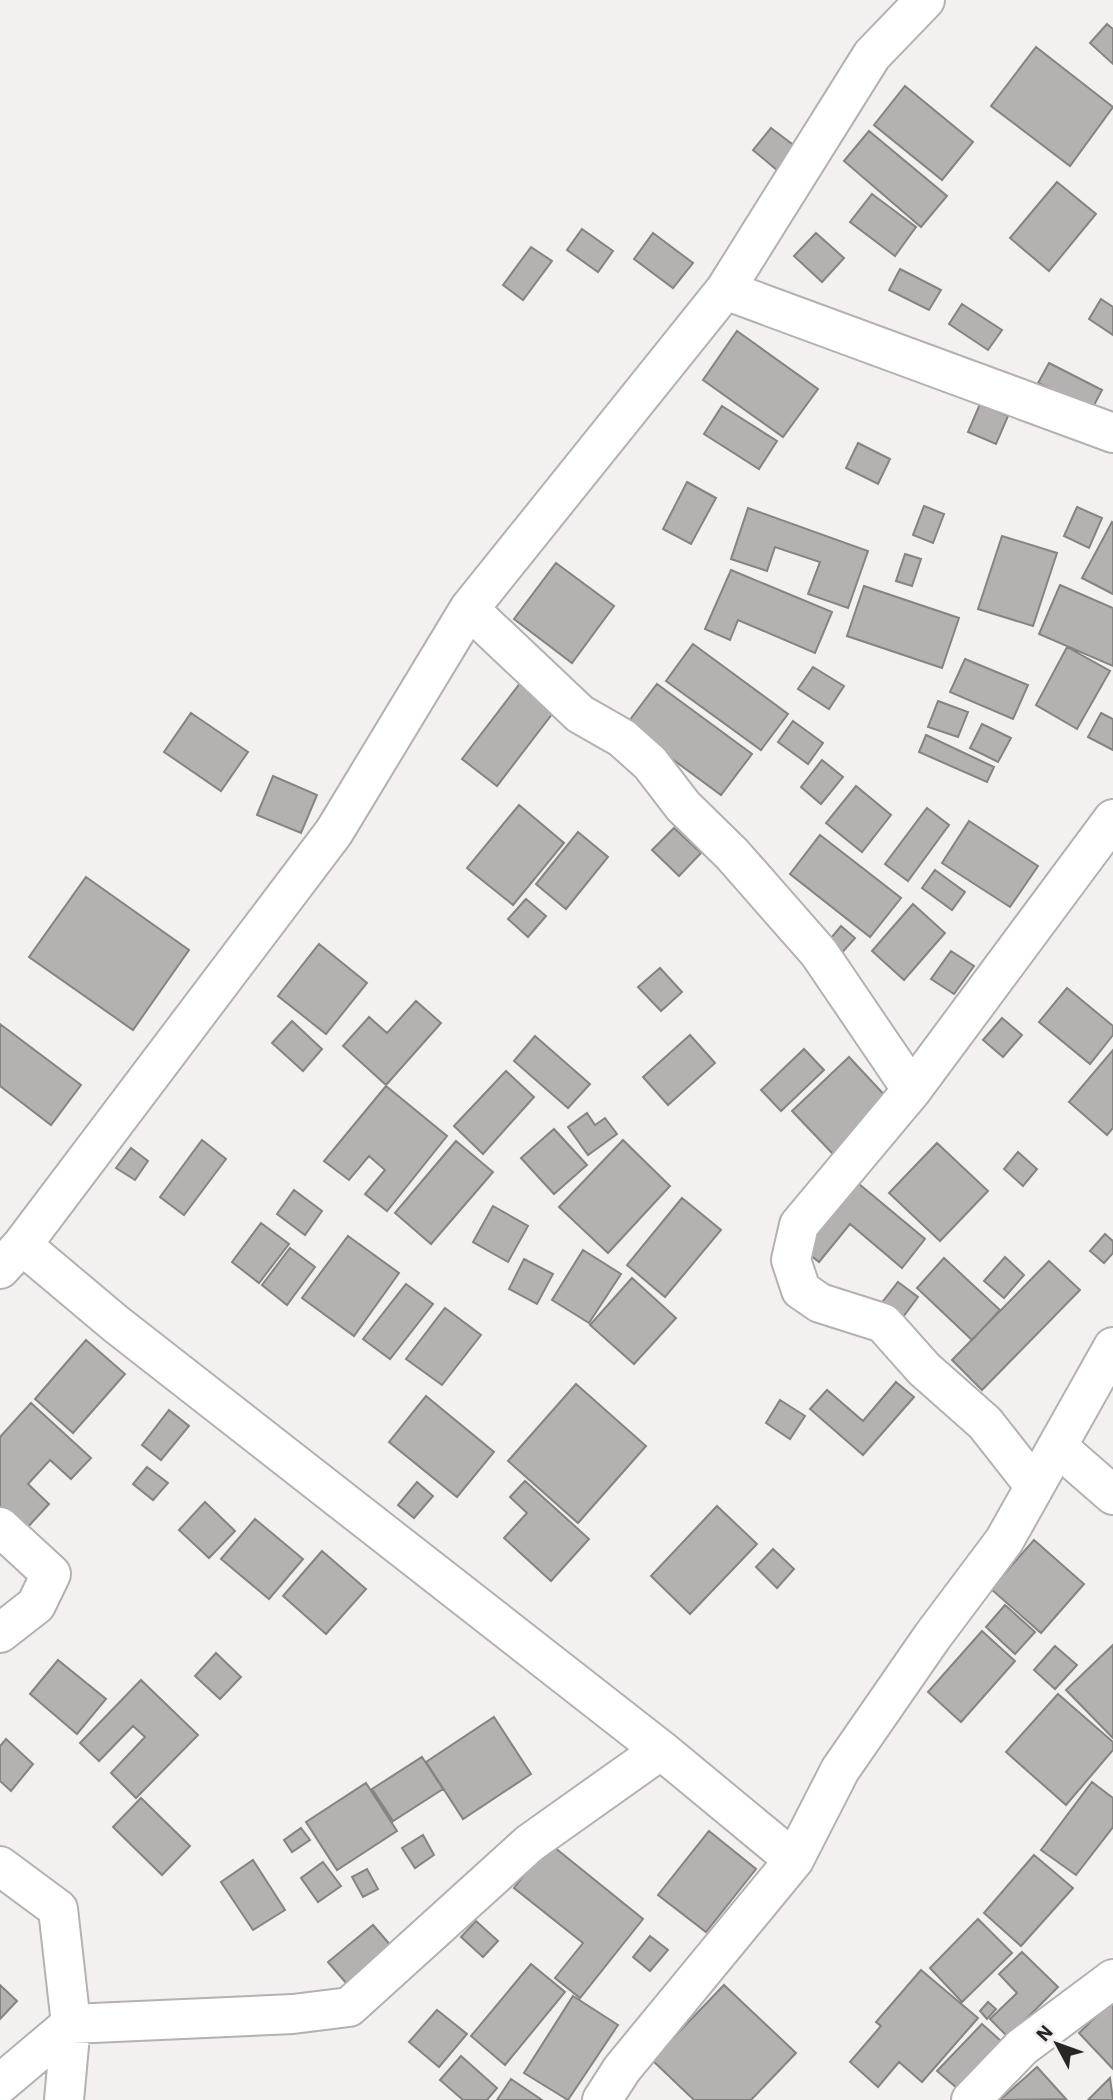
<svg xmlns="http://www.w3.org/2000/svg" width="1113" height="2100" viewBox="0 0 1113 2100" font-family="'IBM Plex Sans',sans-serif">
	<rect width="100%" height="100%" fill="#f3f0ef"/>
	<path fill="#b4b1b0" stroke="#868382" stroke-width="2" d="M 1107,24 L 1113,29 L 1113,64 L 1090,43 Z
		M 1036,47 L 1113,107 L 1070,166 L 991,106 Z
		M 905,86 L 973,142 L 942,180 L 874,125 Z
		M 771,128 L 796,147 L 778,171 L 753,150 Z
		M 869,131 L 947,196 L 921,227 L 844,161 Z
		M 1057,182 L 1096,214 L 1049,271 L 1010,238 Z
		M 872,194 L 916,227 L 895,256 L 850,222 Z
		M 582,229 L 613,251 L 598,272 L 567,250 Z
		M 653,233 L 693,263 L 673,288 L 634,259 Z
		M 816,233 L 844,258 L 822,282 L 794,256 Z
		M 531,247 L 552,261 L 523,300 L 503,285 Z
		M 900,269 L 941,290 L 929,310 L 889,290 Z
		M 1101,299 L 1113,307 L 1113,335 L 1089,319 Z
		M 962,304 L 1002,330 L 988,350 L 949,324 Z
		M 737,331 L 818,389 L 783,437 L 703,380 Z
		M 1049,363 L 1102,390 L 1092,409 L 1038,383 Z
		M 980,404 L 1008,416 L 996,444 L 968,432 Z
		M 722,406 L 777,441 L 759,469 L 704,434 Z
		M 858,443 L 890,459 L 878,484 L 846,468 Z
		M 687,482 L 716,498 L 691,544 L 663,529 Z
		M 924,506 L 944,514 L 933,543 L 913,535 Z
		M 1077,507 L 1102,518 L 1089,548 L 1064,536 Z
		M 748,508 L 868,551 L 848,608 L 808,594 L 820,562 L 775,547 L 767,571 L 731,559 Z
		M 1112,522 L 1113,523 L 1113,594 L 1082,578 Z
		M 1002,536 L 1057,553 L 1033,626 L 978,609 Z
		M 905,554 L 921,559 L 912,586 L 896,581 Z
		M 556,563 L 614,606 L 572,663 L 514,619 Z
		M 731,570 L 832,612 L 815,653 L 738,620 L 730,640 L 705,629 Z
		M 1060,585 L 1113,608 L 1113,666 L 1039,634 Z
		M 864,586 L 959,618 L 942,668 L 847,636 Z
		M 693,644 L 788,714 L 761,750 L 666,681 Z
		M 1067,647 L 1110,671 L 1077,729 L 1036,705 Z
		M 965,659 L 1028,685 L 1013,719 L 950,692 Z
		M 813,667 L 844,686 L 829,709 L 798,689 Z
		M 521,682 L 556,709 L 497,786 L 462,759 Z
		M 657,684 L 752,754 L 721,795 L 626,725 Z
		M 938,701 L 968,712 L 958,737 L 928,727 Z
		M 191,713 L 248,752 L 221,791 L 164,752 Z
		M 1101,713 L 1113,719 L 1113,750 L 1088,737 Z
		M 793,721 L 823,743 L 808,764 L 778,742 Z
		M 982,724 L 1011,738 L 998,762 L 970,748 Z
		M 926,735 L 994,767 L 987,782 L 919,752 Z
		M 822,760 L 843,777 L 821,804 L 801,787 Z
		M 273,776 L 317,795 L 301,833 L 257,815 Z
		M 856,786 L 891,815 L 862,852 L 826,823 Z
		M 519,805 L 564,843 L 513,905 L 467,868 Z
		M 927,808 L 949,825 L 908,881 L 885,864 Z
		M 969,821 L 1038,866 L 1010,907 L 942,863 Z
		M 674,828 L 701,853 L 679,876 L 652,850 Z
		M 578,832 L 608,857 L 566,909 L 536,884 Z
		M 820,835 L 901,898 L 870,937 L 790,874 Z
		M 935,870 L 965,892 L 952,910 L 922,888 Z
		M 86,877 L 189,950 L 133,1030 L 29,957 Z
		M 526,899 L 546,916 L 528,937 L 508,919 Z
		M 913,904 L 945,933 L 904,980 L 872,951 Z
		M 841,926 L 855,938 L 840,955 L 826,944 Z
		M 319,944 L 367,983 L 326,1034 L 278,996 Z
		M 951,951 L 974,966 L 954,994 L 931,979 Z
		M 660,968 L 682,992 L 661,1011 L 638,987 Z
		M 1067,988 L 1113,1026 L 1113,1035 L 1090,1064 L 1039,1022 Z
		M 416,1001 L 441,1023 L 386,1085 L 343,1046 L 369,1017 L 387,1033 Z
		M 1002,1018 L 1022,1035 L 1003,1057 L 983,1040 Z
		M 292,1021 L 322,1049 L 303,1071 L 272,1043 Z
		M 0,1024 L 81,1085 L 51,1125 L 0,1086 Z
		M 690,1035 L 715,1063 L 668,1105 L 643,1077 Z
		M 535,1036 L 590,1084 L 568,1108 L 514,1061 Z
		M 804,1049 L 824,1070 L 781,1111 L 761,1090 Z
		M 1113,1050 L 1113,1128 L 1107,1135 L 1069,1102 Z
		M 849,1057 L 890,1101 L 833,1154 L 792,1111 Z
		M 506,1071 L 534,1097 L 483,1154 L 454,1126 Z
		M 386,1086 L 447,1136 L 387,1211 L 365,1194 L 385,1170 L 369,1156 L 349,1180 L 324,1161 Z
		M 587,1113 L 595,1125 L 605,1118 L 617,1134 L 588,1155 L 568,1127 Z
		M 554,1129 L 587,1165 L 554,1194 L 521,1158 Z
		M 202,1140 L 226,1159 L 184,1215 L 160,1197 Z
		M 623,1140 L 670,1186 L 608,1253 L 559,1207 Z
		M 456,1141 L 493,1172 L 431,1244 L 395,1213 Z
		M 937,1143 L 988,1191 L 940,1241 L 889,1193 Z
		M 131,1148 L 148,1161 L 135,1180 L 116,1168 Z
		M 1018,1152 L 1037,1169 L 1023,1186 L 1004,1169 Z
		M 853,1179 L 925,1239 L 902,1268 L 850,1224 L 819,1262 L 798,1245 Z
		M 294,1190 L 322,1211 L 305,1235 L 277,1214 Z
		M 682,1198 L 721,1230 L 665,1297 L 627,1265 Z
		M 493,1206 L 528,1226 L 508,1262 L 473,1242 Z
		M 261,1223 L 289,1244 L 259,1283 L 232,1262 Z
		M 1105,1234 L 1113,1241 L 1113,1253 L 1104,1263 L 1090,1251 Z
		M 348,1236 L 399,1273 L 354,1336 L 302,1298 Z
		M 290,1248 L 315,1267 L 287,1305 L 262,1285 Z
		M 583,1250 L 621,1274 L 589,1323 L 552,1300 Z
		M 1005,1257 L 1024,1275 L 1004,1298 L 984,1281 Z
		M 944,1258 L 1000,1310 L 972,1340 L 917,1288 Z
		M 524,1259 L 553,1274 L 537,1304 L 509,1289 Z
		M 1049,1261 L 1080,1290 L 982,1390 L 952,1360 Z
		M 632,1278 L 676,1318 L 634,1364 L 590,1325 Z
		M 898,1282 L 918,1297 L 900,1321 L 880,1305 Z
		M 406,1284 L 433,1304 L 390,1359 L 363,1339 Z
		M 445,1308 L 481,1335 L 442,1385 L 406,1359 Z
		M 86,1340 L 125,1374 L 73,1433 L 35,1399 Z
		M 896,1382 L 914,1397 L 863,1455 L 810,1409 L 827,1390 L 863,1421 Z
		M 576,1384 L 646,1446 L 578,1523 L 508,1461 Z
		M 426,1396 L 494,1452 L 457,1497 L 389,1442 Z
		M 780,1400 L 805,1416 L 790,1439 L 766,1423 Z
		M 31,1403 L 91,1458 L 71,1479 L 50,1460 L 28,1484 L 49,1504 L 26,1529 L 0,1506 L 0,1437 Z
		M 169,1410 L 189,1426 L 161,1460 L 142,1445 Z
		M 147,1467 L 168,1483 L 153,1500 L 133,1484 Z
		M 525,1481 L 589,1539 L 551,1581 L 504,1538 L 527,1513 L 510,1497 Z
		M 417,1482 L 433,1496 L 414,1518 L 398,1505 Z
		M 205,1502 L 235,1531 L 209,1558 L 179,1530 Z
		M 717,1506 L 757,1544 L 690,1614 L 651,1576 Z
		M 255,1519 L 303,1559 L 269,1599 L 221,1559 Z
		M 1034,1540 L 1084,1584 L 1041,1633 L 991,1589 Z
		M 773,1549 L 794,1569 L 777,1588 L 756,1567 Z
		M 322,1551 L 366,1589 L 326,1634 L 283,1596 Z
		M 1005,1605 L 1035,1632 L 1015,1654 L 986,1627 Z
		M 982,1631 L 1015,1661 L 961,1722 L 928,1692 Z
		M 1113,1645 L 1113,1738 L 1066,1690 Z
		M 1055,1646 L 1077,1665 L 1055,1689 L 1034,1670 Z
		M 216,1653 L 241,1677 L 220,1699 L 195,1676 Z
		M 58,1660 L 106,1699 L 77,1734 L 30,1694 Z
		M 141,1680 L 198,1735 L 136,1798 L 111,1773 L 145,1737 L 133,1726 L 99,1761 L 80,1743 Z
		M 1058,1694 L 1113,1742 L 1113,1750 L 1066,1805 L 1006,1752 Z
		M 494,1717 L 531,1774 L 463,1819 L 426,1762 Z
		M 6,1739 L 33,1764 L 11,1791 L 0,1781 L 0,1746 Z
		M 422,1757 L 443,1789 L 393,1821 L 372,1789 Z
		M 1092,1782 L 1113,1798 L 1113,1827 L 1076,1875 L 1041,1850 Z
		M 366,1783 L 397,1831 L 337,1870 L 306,1822 Z
		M 141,1798 L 190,1846 L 162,1875 L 113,1827 Z
		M 301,1828 L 310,1840 L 292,1852 L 284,1840 Z
		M 709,1831 L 756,1869 L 706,1932 L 658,1895 Z
		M 423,1835 L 434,1855 L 415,1868 L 402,1848 Z
		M 549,1843 L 643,1919 L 580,1998 L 555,1978 L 583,1943 L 514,1888 Z
		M 1034,1855 L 1073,1888 L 1021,1946 L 984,1913 Z
		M 253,1860 L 285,1910 L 253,1930 L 221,1882 Z
		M 323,1862 L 341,1886 L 318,1902 L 301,1878 Z
		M 367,1869 L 378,1889 L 363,1897 L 352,1877 Z
		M 978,1919 L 1012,1953 L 962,2002 L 930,1968 Z
		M 476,1921 L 498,1941 L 483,1957 L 461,1937 Z
		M 373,1925 L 392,1947 L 347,1984 L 328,1962 Z
		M 650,1936 L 668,1950 L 650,1971 L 633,1957 Z
		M 1022,1952 L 1058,1987 L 1008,2037 L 990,2019 L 1017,1993 L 999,1974 Z
		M 531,1964 L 565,1992 L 505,2065 L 471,2036 Z
		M 921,1970 L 978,2018 L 922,2082 L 899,2062 L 878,2087 L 850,2062 L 881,2026 L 876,2022 Z
		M 0,1985 L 17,2001 L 0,2019 Z
		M 724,1985 L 796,2053 L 751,2100 L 694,2100 L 652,2060 Z
		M 573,1996 L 618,2025 L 568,2100 L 524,2073 Z
		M 1113,2000 L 1113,2069 L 1079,2033 Z
		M 988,2002 L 996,2009 L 987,2019 L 980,2011 Z
		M 437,2010 L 467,2034 L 439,2067 L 409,2042 Z
		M 982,2024 L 1001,2041 L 957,2088 L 937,2071 Z
		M 461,2056 L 497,2088 L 487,2100 L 463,2100 L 440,2080 Z
		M 1037,2067 L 1066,2099 L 1000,2100 Z
		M 1110,2078 L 1113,2100 L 1088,2100 Z
		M 511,2079 L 542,2100 L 497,2100 Z"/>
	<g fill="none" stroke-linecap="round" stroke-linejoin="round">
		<defs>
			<path id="minor" d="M 725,290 L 1113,433
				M 469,609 L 580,714 L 622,738 L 650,763 L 683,806 L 732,854 L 819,953 L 912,1090
				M 22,1245 L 116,1324 L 661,1750 L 794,1860
				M 0,1269 L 22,1245 L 334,832 L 469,609 L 725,290 L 872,55 L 925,0
				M 1058,1447 L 1113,1495
				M 1033,1484 L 985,1423 L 924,1369 L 883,1323 L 820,1303 L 801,1290 L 791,1260 L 799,1225 L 912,1090 L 1113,819
				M 0,1527 L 51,1574 L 36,1605 L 0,1633
				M 0,1866 L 58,1909 L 71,2024 L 64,2100
				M 0,2084 L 71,2024 L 293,2014 L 349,2007 L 530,1843 L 661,1750
				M 602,2100 L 622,2069 L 794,1860 L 840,1770 L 932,1637 L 1004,1541 L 1113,1347
				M 971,2100 L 1022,2047 L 1113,1979"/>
		</defs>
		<use href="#minor" stroke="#b4b1b0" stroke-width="42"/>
		<use href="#minor" stroke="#fff" stroke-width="38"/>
	</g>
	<g transform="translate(1057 2044) rotate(311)" stroke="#f3f0ef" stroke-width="5" paint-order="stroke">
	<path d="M0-5L12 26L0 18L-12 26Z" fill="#272625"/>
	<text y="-10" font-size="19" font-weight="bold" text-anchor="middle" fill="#272625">N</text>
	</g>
</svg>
